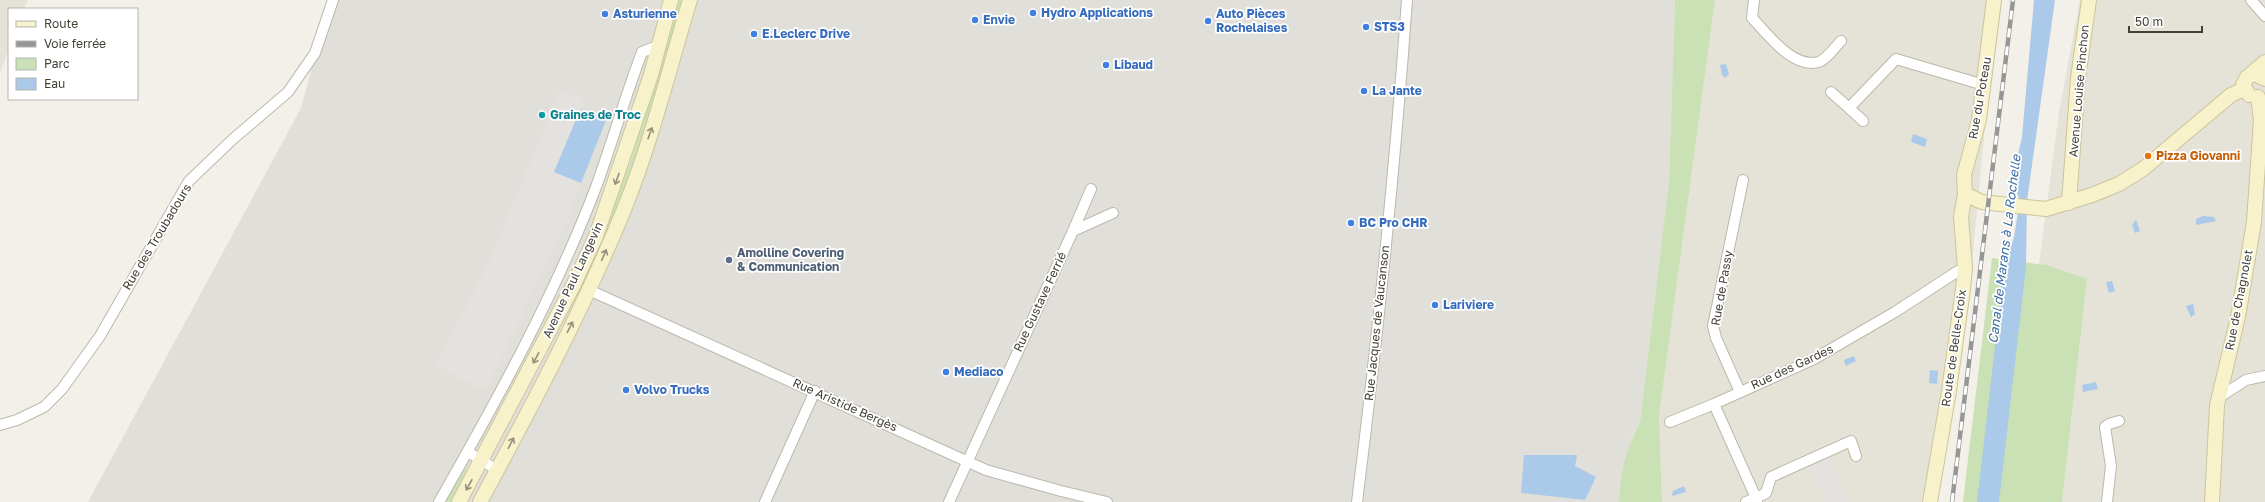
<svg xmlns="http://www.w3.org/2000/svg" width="2265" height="502" viewBox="0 0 2265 502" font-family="'Golos Text',sans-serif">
	<rect width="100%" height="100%" fill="#f2f0e8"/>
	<path fill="#e5e2d7" d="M 0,0 L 28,0 L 24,9 L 9,9 L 9,49 L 0,72 Z
		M 1715,0 L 1997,0 L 1973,253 L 1937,502 L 1662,502 L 1659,416 Z
		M 2080,0 L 2265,0 L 2265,502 L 2062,502 L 2087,279 L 2039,264 L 2059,112 Z"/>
	<path fill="#e1dfd9" d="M 330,0 L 1675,0 L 1669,181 L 1640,422 L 1631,440 L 1619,487 L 1619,502 L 88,502 L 301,108 Z"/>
	<path fill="#c9e1b5" d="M 677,0 L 685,0 L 640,156 L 589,275 L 586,273 L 631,161 Z
		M 1675,0 L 1715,0 L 1659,416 L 1662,502 L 1619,502 C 1619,475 1627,447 1640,422 L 1669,181 Z
		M 1992,258 L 2046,265 L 2087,279 L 2062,502 L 1963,502 Z
		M 466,469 L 469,471 L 454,502 L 444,502 L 462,470 Z"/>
	<path fill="#e4e2df" d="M 559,93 L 583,97 L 582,106 L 554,172 L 581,183 L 562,234 L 484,391 L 436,365 L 486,268 L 545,128 L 552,106 Z
		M 1830,458 L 1847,498 L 1849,502 L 1825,502 L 1809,467 Z"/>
	<path fill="#abc9e8" d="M 2034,0 L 2055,0 L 2027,201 L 2026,267 L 1999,502 L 1977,502 L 2004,268 L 2014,237 L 2020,200 L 2017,193 L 2017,159 L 2022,137 Z
		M 1726,64 L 1729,74 L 1725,78 L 1722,75 L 1720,65 Z
		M 580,110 L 607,118 L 581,183 L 554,172 Z
		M 1913,134 L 1927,139 L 1925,147 L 1911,142 Z
		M 2203,216 L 2214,217 L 2216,221 L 2196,225 L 2196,219 Z
		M 2136,220 L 2140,231 L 2135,233 L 2132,225 Z
		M 2112,281 L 2115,291 L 2109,293 L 2106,282 Z
		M 2193,304 L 2195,314 L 2191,317 L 2186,306 Z
		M 1854,356 L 1856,361 L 1846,366 L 1844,360 Z
		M 1930,370 L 1938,371 L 1937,384 L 1929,383 Z
		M 2096,382 L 2098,389 L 2083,392 L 2082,385 Z
		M 1524,455 L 1577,455 L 1575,466 L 1596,477 L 1585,500 L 1521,493 Z
		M 1684,486 L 1686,492 L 1672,496 L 1673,491 Z"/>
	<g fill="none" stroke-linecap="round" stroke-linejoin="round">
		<defs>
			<path id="street" d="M 1754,0 L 1752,18 C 1768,34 1792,69 1819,62 C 1827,59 1835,47 1841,41
				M 2251,0 L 2265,16
				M 1831,92 L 1849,108 L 1896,59 L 1984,85
				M 1849,108 L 1863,121
				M 1073,231 L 1091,189
				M 589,290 L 986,470 L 1061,491 L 1107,502
				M 1740,392 L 1716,338 L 1713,326 L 1743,180
				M 2218,398 L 2246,380 L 2265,376
				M 1670,422 L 1714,404
				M 0,425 L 17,420 L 44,407 L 62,389 L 100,336 L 189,181 L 233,139 L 288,92 L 315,53 L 333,0
				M 468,452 L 497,470
				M 439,502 C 497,400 554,297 596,187 C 612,143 625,97 642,52 L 660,45
				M 765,502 L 815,391
				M 949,502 L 1073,231 L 1113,213
				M 1357,502 C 1378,335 1395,168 1407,0
				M 1746,502 L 1756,498 L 1714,404 L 1814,359 L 1895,312 L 1958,271 L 1965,268
				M 1757,502 L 1756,498 L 1766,493 L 1771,477 L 1851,441 L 1856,456
				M 2107,502 L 2111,466 L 2105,427 L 2109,424 L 2119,421"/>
			<path id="secondary" d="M 2251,74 L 2265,62
				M 2249,95 L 2243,85 L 2247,77 L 2255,74 L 2265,79
				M 1965,194 L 1982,202 L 2046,209 L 2092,195 L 2119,184 L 2143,169 L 2231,95 L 2244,89
				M 1965,194 L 1964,175 L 1979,120 L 1994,0
				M 2069,203 L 2078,78 L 2089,0
				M 459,502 L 573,286 L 596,236 L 651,75 L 671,0
				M 480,502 C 532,406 584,308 625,207 C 652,140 669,69 690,0
				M 1930,502 L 1949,391 L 1963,289 L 1965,268 L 1961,217 L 1965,194
				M 2212,502 L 2217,405 L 2238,317 L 2254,222 L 2261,120 L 2258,97"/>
		</defs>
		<use href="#street" stroke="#bcb8ab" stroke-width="12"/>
		<use href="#secondary" stroke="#ccc49c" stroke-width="16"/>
		<use href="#street" stroke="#fff" stroke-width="10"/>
		<use href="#secondary" stroke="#f8f2cb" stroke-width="14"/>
		<defs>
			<path id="rail" d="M 1952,502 L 2013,0"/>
		</defs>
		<use href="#rail" stroke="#969696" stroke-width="4.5"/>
		<use href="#rail" stroke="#fff" stroke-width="3" stroke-dasharray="9" stroke-linecap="butt"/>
	</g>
	<defs><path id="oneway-shaft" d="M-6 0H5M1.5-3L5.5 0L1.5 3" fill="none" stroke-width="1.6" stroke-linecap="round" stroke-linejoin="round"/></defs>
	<g stroke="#95907a">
		<use href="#oneway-shaft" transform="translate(650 133) rotate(-71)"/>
		<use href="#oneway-shaft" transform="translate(617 179) rotate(110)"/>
		<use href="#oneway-shaft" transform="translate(604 255) rotate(-67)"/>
		<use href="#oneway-shaft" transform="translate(570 327) rotate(-63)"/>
		<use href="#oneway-shaft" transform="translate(536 358) rotate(118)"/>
		<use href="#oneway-shaft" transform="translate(511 443) rotate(-63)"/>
		<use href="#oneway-shaft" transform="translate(469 485) rotate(119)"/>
	</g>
	<g fill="#3f7fe0" stroke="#fff" stroke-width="1.5">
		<circle cx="1033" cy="13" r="4"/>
		<circle cx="605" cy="14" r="4"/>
		<circle cx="975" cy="20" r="4"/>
		<circle cx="1208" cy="21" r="4"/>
		<circle cx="1366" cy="27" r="4"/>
		<circle cx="754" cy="34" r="4"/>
		<circle cx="1106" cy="65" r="4"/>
		<circle cx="1364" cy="91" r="4"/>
		<circle cx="1351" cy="223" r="4"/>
		<circle cx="1435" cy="305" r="4"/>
		<circle cx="946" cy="372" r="4"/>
		<circle cx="626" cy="390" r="4"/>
	</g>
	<circle fill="#0f9aa8" stroke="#fff" stroke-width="1.5" cx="542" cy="115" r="4"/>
	<circle fill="#e8710a" stroke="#fff" stroke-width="1.5" cx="2148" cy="156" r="4"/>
	<circle fill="#5c6f8a" stroke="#fff" stroke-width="1.5" cx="729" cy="260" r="4"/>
	<g text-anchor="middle" stroke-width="3.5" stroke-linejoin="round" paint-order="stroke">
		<g font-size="12" font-weight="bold" fill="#366cbe" stroke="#fff" text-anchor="start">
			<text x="1041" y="17">Hydro Applications</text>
			<text x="613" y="18">Asturienne</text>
			<text x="1216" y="18">Auto Pièces<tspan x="1216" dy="14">Rochelaises</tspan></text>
			<text x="983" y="24">Envie</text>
			<text x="1374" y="31">STS3</text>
			<text x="762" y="38">E.Leclerc Drive</text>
			<text x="1114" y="69">Libaud</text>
			<text x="1372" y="95">La Jante</text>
			<text x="1359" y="227">BC Pro CHR</text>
			<text x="1443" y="309">Lariviere</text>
			<text x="954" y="376">Mediaco</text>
			<text x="634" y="394">Volvo Trucks</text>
		</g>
		<g font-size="12" fill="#444037" stroke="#fff">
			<text transform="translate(2079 91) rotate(-85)" y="4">Avenue Louise Pinchon</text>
			<text transform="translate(1980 98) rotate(-80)" y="4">Rue du Poteau</text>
			<text transform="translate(157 237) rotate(-59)" y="4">Rue des Troubadours</text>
			<text transform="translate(573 280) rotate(-65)" y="4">Avenue Paul Langevin</text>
			<text transform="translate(1722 288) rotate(-80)" y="4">Rue de Passy</text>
			<text transform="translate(2239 300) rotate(-79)" y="4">Rue de Chagnolet</text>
			<text transform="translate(1040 302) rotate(-65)" y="4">Rue Gustave Ferrié</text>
			<text transform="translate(1377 323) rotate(-84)" y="4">Rue Jacques de Vaucanson</text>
			<text transform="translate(1954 348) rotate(-82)" y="4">Route de Belle-Croix</text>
			<text transform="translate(1792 367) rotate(-25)" y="4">Rue des Gardes</text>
			<text transform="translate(845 405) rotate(24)" y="4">Rue Aristide Bergès</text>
		</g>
		<g font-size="12" font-weight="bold" fill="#0d838f" stroke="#fff" text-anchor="start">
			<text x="550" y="119">Graines de Troc</text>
		</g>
		<g font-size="12" font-weight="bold" fill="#c56008" stroke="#fff" text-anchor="start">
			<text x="2156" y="160">Pizza Giovanni</text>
		</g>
		<g font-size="12" font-weight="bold" fill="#4e5e75" stroke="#fff" text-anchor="start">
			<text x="737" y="257">Amolline Covering<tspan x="737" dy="14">&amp; Communication</tspan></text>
		</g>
		<g font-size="13" font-style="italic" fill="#3d6fa4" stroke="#fff">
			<text transform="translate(2004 249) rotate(-83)" y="5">Canal de Marans à La Rochelle</text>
		</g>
	</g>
	<rect x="8" y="8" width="130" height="92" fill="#ffffff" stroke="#b4b3af"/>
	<rect x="16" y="21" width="20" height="6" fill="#f8f2cb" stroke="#b4b3af"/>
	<text x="44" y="28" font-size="12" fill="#444037">Route</text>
	<rect x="16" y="41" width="20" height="6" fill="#969696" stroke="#b4b3af"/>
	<text x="44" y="48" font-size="12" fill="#444037">Voie ferrée</text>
	<rect x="16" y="58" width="20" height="12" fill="#c9e1b5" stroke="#b4b3af"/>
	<text x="44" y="68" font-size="12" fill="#444037">Parc</text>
	<rect x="16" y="78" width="20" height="12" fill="#abc9e8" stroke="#b4b3af"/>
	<text x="44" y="88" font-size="12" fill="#444037">Eau</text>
	<path d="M2129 26v6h73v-6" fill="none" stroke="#444037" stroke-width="2"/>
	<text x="2135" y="26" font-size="12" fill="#444037" stroke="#ffffff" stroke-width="3" paint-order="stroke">50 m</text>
</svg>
